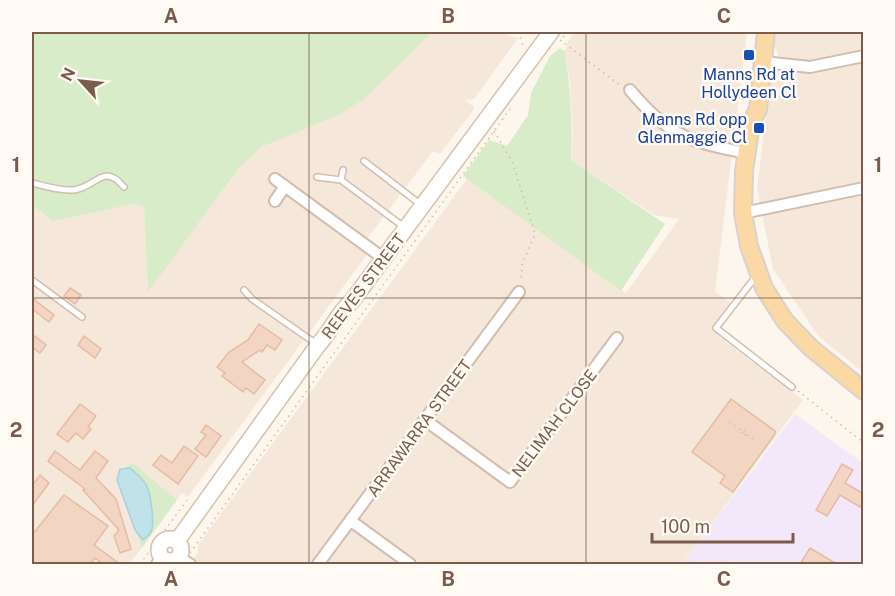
<svg xmlns="http://www.w3.org/2000/svg" width="895" height="596" viewBox="0 0 895 596" font-family="'Public Sans',sans-serif">
	<rect width="100%" height="100%" fill="#fdf6ec"/>
	<path fill="#f5e8da" d="M 428,32 L 498,32 L 518,38 L 474,99 L 465,100 L 475,108 L 440,154 L 433,151 L 367,239 L 374,245 L 188,497 L 182,493 L 177,500 L 133,464 L 121,467 L 117,480 L 142,548 L 129,564 L 32,564 L 32,205 L 53,221 L 134,204 L 144,207 L 148,291 L 262,137 Z
		M 575,32 L 747,32 L 715,291 L 730,303 L 717,335 L 803,400 L 682,564 L 189,564 L 198,553 L 198,545 L 467,179 L 626,293 L 679,219 L 654,215 L 571,160 L 573,133 L 570,85 L 565,51 L 568,41 Z
		M 776,32 L 863,32 L 863,372 L 818,336 L 773,269 L 757,189 L 770,80 L 775,75 L 778,53 L 774,47 Z"/>
	<path fill="#f3e8fa" d="M 795,414 L 863,463 L 863,564 L 682,564 Z"/>
	<path fill="#d8ecc9" d="M 32,32 L 432,32 L 363,100 L 336,116 L 261,147 L 239,168 L 148,292 L 144,207 L 134,204 L 53,221 L 32,205 Z
		M 560,48 L 565,51 C 570,89 573,122 571,160 L 665,224 L 621,291 L 463,176 L 489,140 L 507,146 L 528,115 L 531,93 L 550,56 Z
		M 133,463 L 177,500 L 142,548 L 135,530 L 143,539 L 130,468 L 120,469 Z"/>
	<path fill="#bfe3e8" stroke="#a5d3da" stroke-width="1.5" d="M 130,468 C 136,473 143,478 146,485 C 151,493 154,520 152,529 C 151,534 147,537 143,540 L 135,530 L 117,480 L 120,469 Z"/>
	<path fill="#f3d5c3" stroke="#e6bba3" stroke-width="1.5" d="M 70,288 L 81,295 L 75,304 L 64,296 Z
		M 32,298 L 54,315 L 49,322 L 32,309 Z
		M 259,324 L 282,340 L 275,350 L 267,345 L 262,352 L 260,350 L 242,362 L 265,380 L 254,394 L 246,388 L 243,392 L 222,376 L 225,373 L 217,367 L 229,352 L 248,340 Z
		M 35,336 L 46,345 L 40,353 L 32,347 L 32,340 Z
		M 84,336 L 101,349 L 95,358 L 78,345 Z
		M 731,399 L 775,431 L 775,434 L 733,492 L 720,483 L 725,476 L 692,452 Z
		M 80,404 L 96,416 L 88,427 L 91,429 L 83,439 L 76,433 L 68,442 L 57,434 Z
		M 206,425 L 221,436 L 206,457 L 195,449 L 206,435 L 201,432 Z
		M 184,446 L 198,456 L 178,484 L 153,465 L 161,455 L 172,463 Z
		M 55,451 L 80,470 L 95,451 L 108,461 L 96,478 L 116,499 L 131,549 L 120,553 L 114,536 L 119,530 L 83,490 L 85,489 L 48,461 Z
		M 842,464 L 853,470 L 845,483 L 864,494 L 864,502 L 860,507 L 840,495 L 827,516 L 816,510 Z
		M 40,475 L 49,483 L 32,506 L 32,486 Z
		M 64,495 L 108,526 L 94,545 L 120,564 L 103,564 L 95,558 L 90,564 L 32,564 L 32,535 Z
		M 810,548 L 837,564 L 800,564 Z"/>
	<g fill="none" stroke-linecap="round" stroke-linejoin="round">
		<defs>
			<path id="lane" d="M 364,161 L 420,204
				M 343,170 L 341,180 L 404,227
				M 317,177 L 341,180
				M 32,183 C 45,186 60,191 74,190 C 97,187 103,162 124,187
				M 757,275 L 716,328 L 792,387
				M 32,280 L 82,317
				M 244,290 L 252,299 L 318,345"/>
			<path id="street" d="M 763,62 L 810,67 L 864,56
				M 630,90 C 668,136 690,142 747,153
				M 275,179 L 383,258
				M 275,201 L 285,186
				M 743,213 L 864,188
				M 425,420 L 510,482 L 617,338
				M 351,521 L 410,564
				M 178,557 L 190,564
				M 157,564 L 162,557
				M 318,564 L 519,292"/>
			<path id="secondary" d="M159 550a11 11 0 1 1 22 0a11 11 0 1 1-22 0Z
				M 177,541 L 318,345 C 333,329 336,315 352,301 L 551,32"/>
			<path id="primary" d="M 766,32 L 758,109 L 751,123 L 744,171 L 743,213 L 749,246 L 764,288 L 785,321 L 811,348 L 864,391"/>
		</defs>
		<use href="#lane" stroke="#d1beb0" stroke-width="8"/>
		<use href="#street" stroke="#d1beb0" stroke-width="14"/>
		<use href="#secondary" stroke="#d6c0b0" stroke-width="18"/>
		<use href="#primary" stroke="#dad1cd" stroke-width="20"/>
		<path stroke="#d9b8a5" stroke-width="1.5" stroke-dasharray="1.5 4.5" stroke-linecap="butt" d="M 518,32 L 524,48
			M 563,37 L 569,32
			M 560,40 L 621,86
			M 494,131 L 512,161 L 535,234 L 522,265 L 521,281
			M 798,391 L 864,443
			M 729,422 L 741,430
			M 744,430 L 747,432 L 745,435 L 741,433 Z
			M 747,435 L 755,440
			M 190,553 L 510,109
			M 140,564 L 187,500"/>
		<use href="#lane" stroke="#fff" stroke-width="5"/>
		<use href="#street" stroke="#fff" stroke-width="10"/>
		<use href="#secondary" stroke="#fff" stroke-width="15"/>
		<use href="#primary" stroke="#fbd9a5" stroke-width="16"/>
	</g>
	<path fill="none" stroke="#7a5c4d" stroke-width="1.5" stroke-opacity="0.55" d="M 309,32 L 309,564M 586,32 L 586,564M 32,298 L 864,298"/>
	<g fill="#1a4fb4" stroke="#fffaf3" stroke-width="2">
		<rect x="743" y="49" width="12" height="12" rx="3"/>
		<rect x="753" y="122" width="12" height="12" rx="3"/>
	</g>
	<g text-anchor="middle" stroke-width="5" stroke-linejoin="round" paint-order="stroke">
		<g font-size="16" fill="#164399" stroke="#fffaf3">
			<text x="749" y="80">Manns Rd at<tspan x="749" dy="18">Hollydeen Cl</tspan></text>
			<text x="747" y="125" text-anchor="end">Manns Rd opp<tspan x="747" dy="18">Glenmaggie Cl</tspan></text>
		</g>
		<g font-size="16" fill="#7a5c4d" stroke="#fffaf3">
			<text transform="translate(363 286) rotate(-53)" y="6">REEVES STREET</text>
			<text transform="translate(554 423) rotate(-53)" y="6">NELIMAH CLOSE</text>
			<text transform="translate(419 428) rotate(-54)" y="6">ARRAWARRA STREET</text>
		</g>
	</g>
	<rect width="895" height="596" fill="none" stroke="#fffaf3" stroke-width="66"/>
	<g transform="translate(81 81) rotate(297)" stroke="#fffaf3" stroke-width="4.5" paint-order="stroke">
	<path d="M0-4.5L10 22L0 15L-10 22Z" fill="#7a5c4d"/>
	<text y="-9" font-size="16" font-weight="bold" text-anchor="middle" fill="#7a5c4d">N</text>
	</g>
	<path d="M652 533v9h141v-9" fill="none" stroke="#7a5c4d" stroke-width="3"/>
	<text x="661" y="533" font-size="18" fill="#7a5c4d" stroke="#fffaf3" stroke-width="4.5" paint-order="stroke">100 m</text>
	<rect x="33" y="33" width="829" height="530" fill="none" stroke="#7a5c4d" stroke-width="2"/>
	<g font-size="20" text-anchor="middle" font-weight="bold" fill="#7a5c4d">
		<text x="171" y="23">A</text>
		<text x="448" y="23">B</text>
		<text x="724" y="23">C</text>
		<text x="16" y="172">1</text>
		<text x="878" y="172">1</text>
		<text x="16" y="437">2</text>
		<text x="878" y="437">2</text>
		<text x="171" y="586">A</text>
		<text x="448" y="586">B</text>
		<text x="724" y="586">C</text>
	</g>
</svg>
